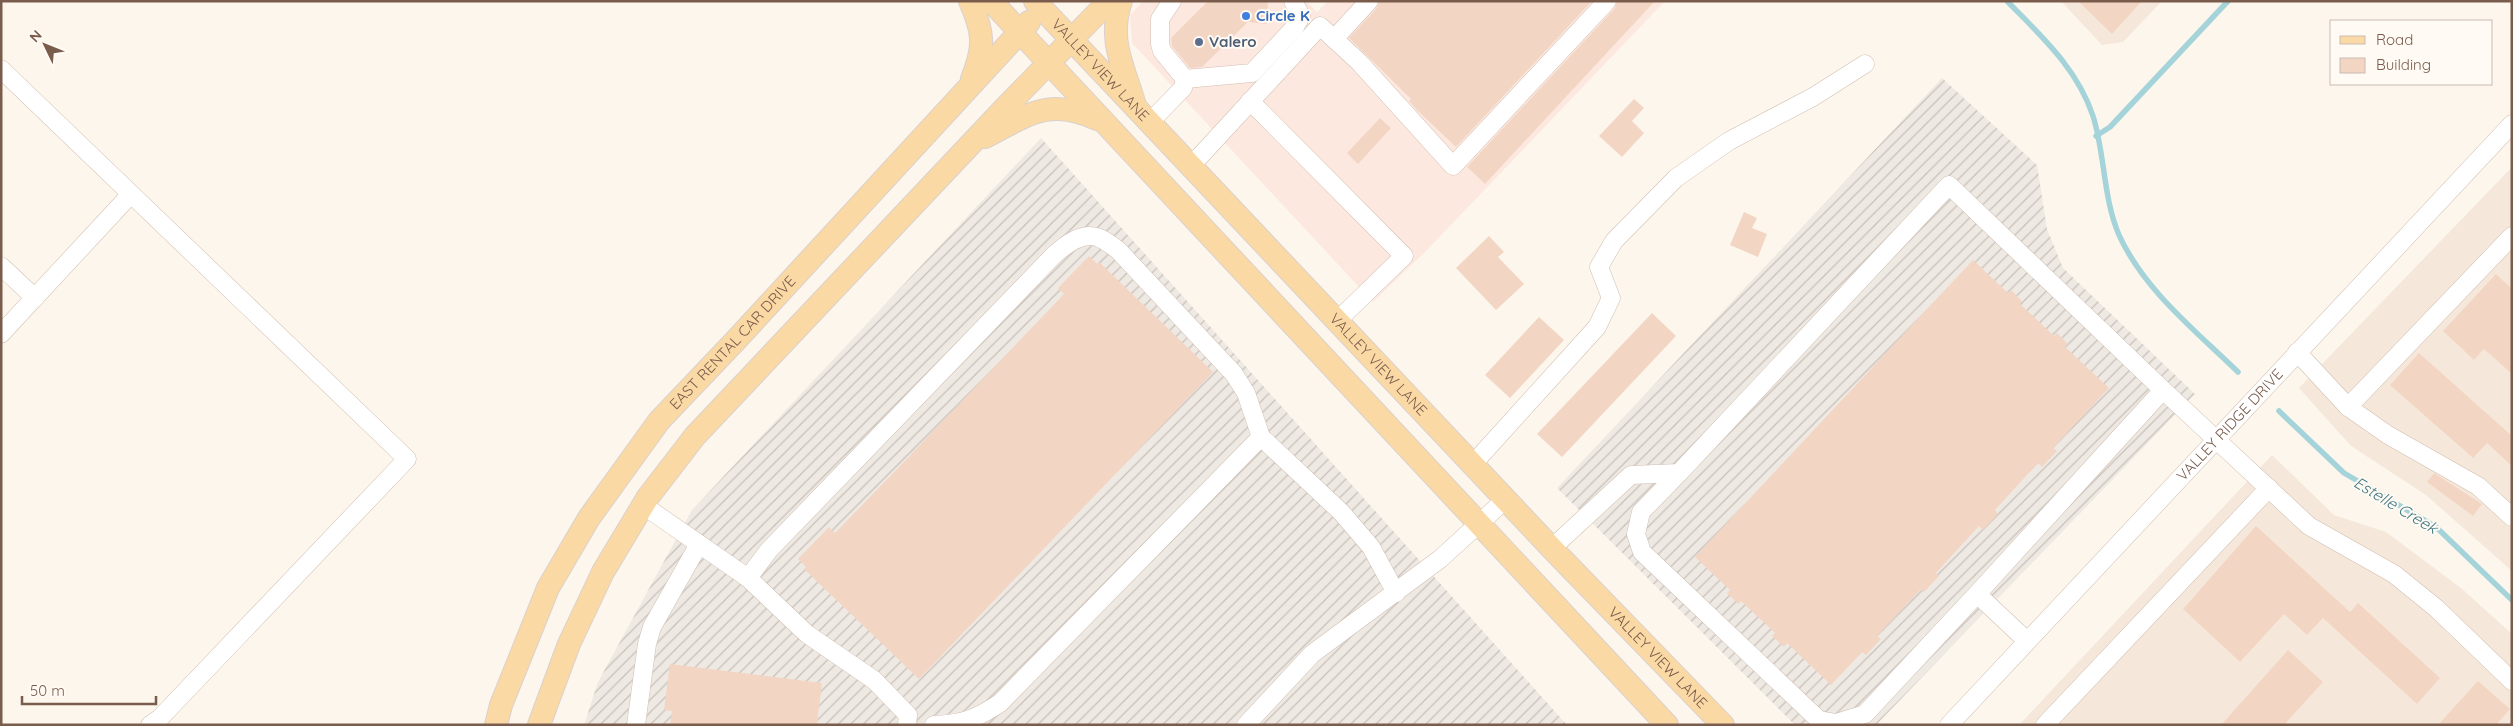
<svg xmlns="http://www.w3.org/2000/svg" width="2513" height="726" viewBox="0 0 2513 726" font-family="Quicksand,sans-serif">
	<defs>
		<pattern id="industrial-furrows" width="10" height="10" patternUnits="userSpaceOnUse" patternTransform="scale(1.25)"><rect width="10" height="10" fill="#efe9e4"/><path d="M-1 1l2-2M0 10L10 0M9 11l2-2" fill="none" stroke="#c7c0bb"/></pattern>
	</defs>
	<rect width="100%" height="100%" fill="#fdf6ec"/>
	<path fill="#f5e8da" d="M 2061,1 L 2162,1 L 2123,42 L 2102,45 Z
		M 2512,167 L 2512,571 L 2426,495 L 2351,446 L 2299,388 Z
		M 2272,455 L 2334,515 L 2386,532 L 2461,588 L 2512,634 L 2512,725 L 2019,725 Z"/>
	<path fill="#fde8e0" d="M 1143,1 L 1306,1 L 1317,12 L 1328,1 L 1665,1 L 1426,251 L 1373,302 L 1132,43 L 1130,15 Z"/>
	<path fill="url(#industrial-furrows)" d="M 1942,78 L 2037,165 L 2047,229 L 2063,268 L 2195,394 L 1876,725 L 1795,725 L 1557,488 Z
		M 1041,138 L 1567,725 L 584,725 L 598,682 L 692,510 Z"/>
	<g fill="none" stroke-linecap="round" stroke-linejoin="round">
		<path stroke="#a5d3da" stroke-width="5.5" d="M 2007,1 C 2041,36 2077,68 2093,116 C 2105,154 2103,198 2119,235 C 2144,290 2196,331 2238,372
			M 2096,136 L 2110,127 L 2228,1
			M 2279,411 L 2344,473 L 2436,527 L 2512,600"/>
	</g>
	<path fill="#f3d5c3" d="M 1208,1 L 1268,1 L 1267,24 L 1248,22 L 1202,67 L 1190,68 L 1172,46 L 1171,38 Z
		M 1379,1 L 1592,1 L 1456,147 L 1418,111 L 1409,101 L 1411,99 L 1349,38 L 1377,8 Z
		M 1617,1 L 1655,1 L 1485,184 L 1467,167 L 1615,8 Z
		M 2078,1 L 2142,1 L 2112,34 Z
		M 1634,99 L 1644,108 L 1632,121 L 1644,133 L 1622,157 L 1599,136 Z
		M 1380,118 L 1391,128 L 1358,164 L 1347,153 Z
		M 1744,212 L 1757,218 L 1752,228 L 1767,234 L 1758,257 L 1730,245 Z
		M 1489,236 L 1504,252 L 1498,257 L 1524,284 L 1496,310 L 1456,268 Z
		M 1089,256 L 1097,264 L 1099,262 L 1213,372 L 919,679 L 804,569 L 806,567 L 798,559 L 829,527 L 835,533 L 899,467 L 1064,294 L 1058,288 Z
		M 1973,260 L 2008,293 L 2011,290 L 2022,301 L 2020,304 L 2054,336 L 2057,333 L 2068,344 L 2065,347 L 2109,388 L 2053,448 L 2057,451 L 2042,467 L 2038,463 L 1995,510 L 1998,514 L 1983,530 L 1979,526 L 1936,573 L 1939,576 L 1924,592 L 1921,589 L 1877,636 L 1881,639 L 1866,655 L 1862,652 L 1831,685 L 1787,643 L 1784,647 L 1772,636 L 1775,633 L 1741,601 L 1738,604 L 1727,593 L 1730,590 L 1695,557 Z
		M 2496,274 L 2512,289 L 2512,374 L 2484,349 L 2474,360 L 2443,331 Z
		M 1652,313 L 1676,336 L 1562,457 L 1537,434 Z
		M 1539,317 L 1564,340 L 1510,398 L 1485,375 Z
		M 2419,353 L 2512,436 L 2512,466 L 2487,443 L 2473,458 L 2390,385 Z
		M 2434,473 L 2482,504 L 2473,516 L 2427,482 Z
		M 2256,526 L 2350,612 L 2358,603 L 2440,678 L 2417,704 L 2323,618 L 2307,635 L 2284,614 L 2240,662 L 2183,609 Z
		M 2288,650 L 2323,682 L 2284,725 L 2221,725 Z
		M 670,664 L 822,683 L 817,725 L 670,725 L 672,711 L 664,710 Z
		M 2478,681 L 2510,709 L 2496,725 L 2438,725 Z"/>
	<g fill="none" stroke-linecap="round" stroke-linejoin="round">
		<defs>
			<g id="minor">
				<path d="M 1334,39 L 1369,1"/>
				<path d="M 1,69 L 407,459 L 160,718 L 150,725"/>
				<path d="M 1185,79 L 1252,73 L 1295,27 L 1301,16 L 1293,1"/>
				<path d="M 1250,101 L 1404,256 L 1337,321"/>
				<path d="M 1149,123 L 1183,88 L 1185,79 L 1162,51 L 1160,44 L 1160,19 L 1172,1"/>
				<path d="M 1190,167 L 1320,26 L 1359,62 L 1453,166 L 1607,1"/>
				<path d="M 1,266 L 35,298"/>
				<path d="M 1,334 L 131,194"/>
				<path d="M 2297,352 L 2348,407 L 2388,435 L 2478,486 L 2512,517"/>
				<path d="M 2348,407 L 2512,236"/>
				<path d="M 1473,464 L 1597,327 L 1611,298 L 1599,267 L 1614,241 L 1676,178 L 1729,141 L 1813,97 L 1865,64"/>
				<path d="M 1679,473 L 1641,512 L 1636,534 L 1642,552 L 1819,720 L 1836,723 L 1865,714 L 1977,594 L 2163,390"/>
				<path d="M 643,505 L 748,578 L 807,634 L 874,680 L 908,715 L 907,725"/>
				<path d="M 1552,548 L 1631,475 L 1679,473 L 1949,185 L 2163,390 L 2309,526 L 2394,574 L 2436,608 L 2512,681"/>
				<path d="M 748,578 L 769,550 L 1054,255 C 1065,245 1081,232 1097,237 C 1104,239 1112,246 1118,250 L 1234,374 L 1246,393 L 1261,437"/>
				<path d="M 1977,594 L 2027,641"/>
				<path d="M 636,725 L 647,644 L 652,627 L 699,544"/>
				<path d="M 934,725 C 963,724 976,719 1000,703 L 1261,437 L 1341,512 L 1371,547 L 1396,593"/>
				<path d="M 1246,725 L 1312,654 L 1440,559 L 1506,499"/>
				<path id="s1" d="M 1949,725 L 2512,124"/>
				<path d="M 2045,725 L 2269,488"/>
			</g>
			<g id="major">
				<path d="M 970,1 C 984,33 985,46 972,79"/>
				<path d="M 991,1 L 1667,725"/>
				<path id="s2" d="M 1035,1 L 1558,555 L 1723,725"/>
				<path d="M 1121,1 C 1107,41 1125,69 1135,106"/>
				<path d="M 985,137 C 1028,115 1048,97 1097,119"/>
				<path id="s3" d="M 496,725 L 501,705 L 548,588 L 589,518 L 659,421 L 737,339 L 1029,22"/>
				<path d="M 539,725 L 569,644 L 603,572 L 648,497 L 695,436 L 1002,111 L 1109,1"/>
			</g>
		</defs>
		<use href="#minor" stroke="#d1beb0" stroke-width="19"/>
		<use href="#major" stroke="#dad1cd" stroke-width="24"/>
		<use href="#minor" stroke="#fff" stroke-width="18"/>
		<use href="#major" stroke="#fbd9a5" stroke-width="22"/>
	</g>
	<circle fill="#3f7fe0" stroke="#fffaf3" stroke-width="2" cx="1246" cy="16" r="5"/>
	<circle fill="#5c6f8a" stroke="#fffaf3" stroke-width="2" cx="1199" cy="42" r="5"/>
	<g text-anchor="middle" stroke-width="4" stroke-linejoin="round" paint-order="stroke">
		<g font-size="15" font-weight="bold" fill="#366cbe" stroke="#fffaf3" text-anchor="start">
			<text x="1256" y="21">Circle K</text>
		</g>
		<g font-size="15" font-weight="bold" fill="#4e5e75" stroke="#fffaf3" text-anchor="start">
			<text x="1209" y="47">Valero</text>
		</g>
		<g font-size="15" fill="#7a5c4d" stroke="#fffaf3">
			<text dy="5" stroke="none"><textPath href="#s2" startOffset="95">VALLEY VIEW LANE</textPath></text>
			<text dy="5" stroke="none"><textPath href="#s3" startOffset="455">EAST RENTAL CAR DRIVE</textPath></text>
			<text dy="5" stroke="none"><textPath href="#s2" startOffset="500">VALLEY VIEW LANE</textPath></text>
			<text dy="5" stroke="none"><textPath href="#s1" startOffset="411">VALLEY RIDGE DRIVE</textPath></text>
			<text dy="5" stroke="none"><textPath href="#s2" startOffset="905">VALLEY VIEW LANE</textPath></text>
		</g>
		<g font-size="16" font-style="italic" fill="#437c86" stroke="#fffaf3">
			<text transform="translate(2396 505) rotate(31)" y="6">Estelle Creek</text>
		</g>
	</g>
	<rect width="2513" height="726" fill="none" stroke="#7a5c4d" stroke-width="5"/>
	<rect x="2330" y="20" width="162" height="65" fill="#fffaf3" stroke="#cabbb1"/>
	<rect x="2340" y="36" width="25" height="8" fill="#fbd9a5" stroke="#cabbb1"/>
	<text x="2376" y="45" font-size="15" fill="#7a5c4d">Road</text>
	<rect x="2340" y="58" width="25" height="15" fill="#f3d5c3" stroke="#cabbb1"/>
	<text x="2376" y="70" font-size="15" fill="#7a5c4d">Building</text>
	<g transform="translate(45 45) rotate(313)" stroke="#fffaf3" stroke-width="4" paint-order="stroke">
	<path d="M0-4L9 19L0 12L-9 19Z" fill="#7a5c4d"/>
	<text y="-8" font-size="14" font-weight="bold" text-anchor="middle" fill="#7a5c4d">N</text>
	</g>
	<path d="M22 696v8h134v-8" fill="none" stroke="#7a5c4d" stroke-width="2.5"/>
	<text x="30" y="696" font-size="15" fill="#7a5c4d" stroke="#fffaf3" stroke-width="4" paint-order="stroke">50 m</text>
</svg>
